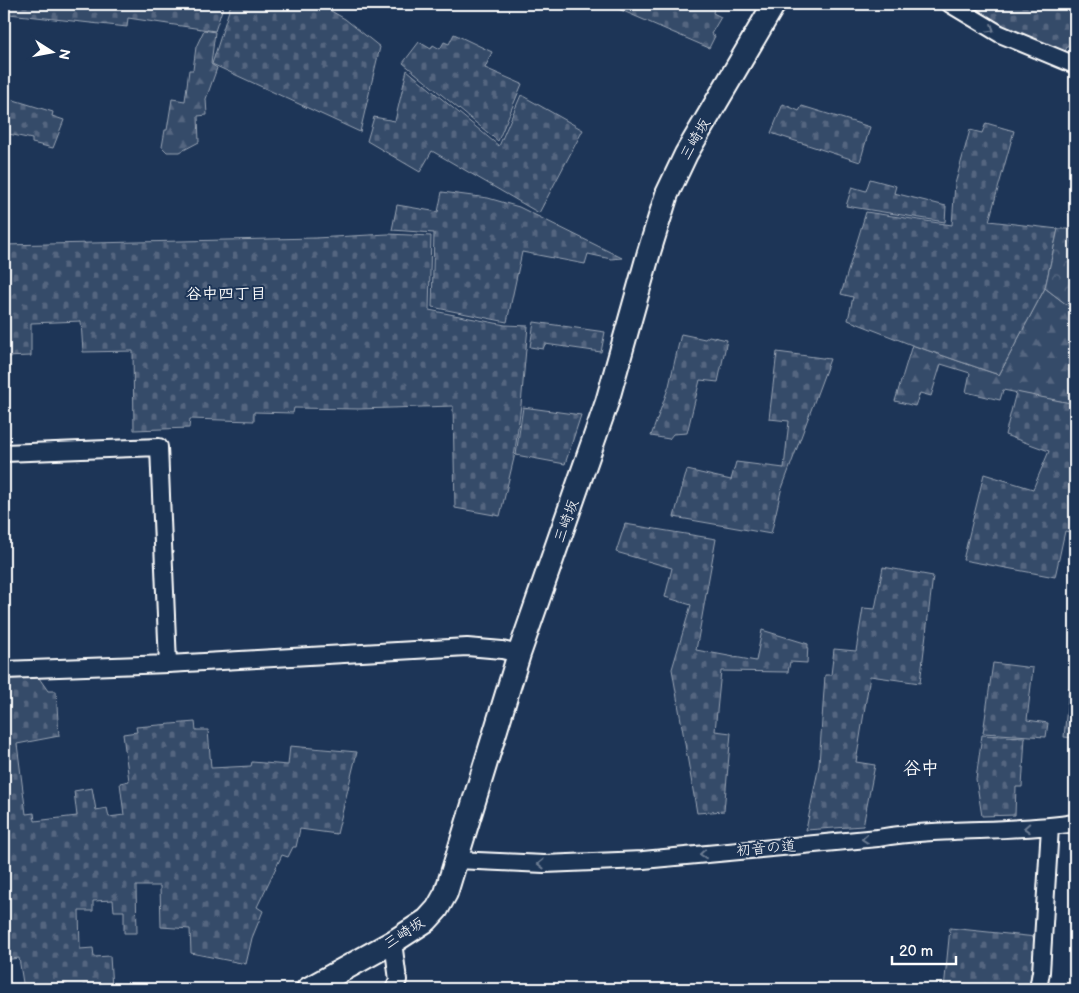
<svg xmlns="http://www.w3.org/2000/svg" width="1079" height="993" viewBox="0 0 1079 993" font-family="'Balsamiq Sans','Klee One',sans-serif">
	<defs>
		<pattern id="forest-firs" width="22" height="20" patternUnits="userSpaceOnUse" patternTransform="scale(1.25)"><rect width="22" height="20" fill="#364b69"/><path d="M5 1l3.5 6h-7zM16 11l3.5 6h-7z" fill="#546680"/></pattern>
		<pattern id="cemetery-stones" width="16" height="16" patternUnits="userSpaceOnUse" patternTransform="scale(1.25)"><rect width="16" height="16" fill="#364b69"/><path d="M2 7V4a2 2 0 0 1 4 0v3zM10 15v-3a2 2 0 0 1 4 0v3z" fill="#546680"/></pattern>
		<pattern id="park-crowns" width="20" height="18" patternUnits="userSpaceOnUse" patternTransform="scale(1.25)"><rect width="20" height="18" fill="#364b69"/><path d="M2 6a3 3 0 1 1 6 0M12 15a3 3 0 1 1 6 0" fill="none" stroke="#546680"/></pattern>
	</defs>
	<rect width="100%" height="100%" fill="#1d3557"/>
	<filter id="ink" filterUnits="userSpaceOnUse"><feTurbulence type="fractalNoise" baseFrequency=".02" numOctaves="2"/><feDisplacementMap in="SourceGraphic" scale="10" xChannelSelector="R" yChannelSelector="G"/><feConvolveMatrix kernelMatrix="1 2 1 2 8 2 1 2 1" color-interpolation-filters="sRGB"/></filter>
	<g filter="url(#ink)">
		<path fill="url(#forest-firs)" stroke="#9aa5b4" d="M 204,30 L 215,32 L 211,64 L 217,68 L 206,99 L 207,115 L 198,116 L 199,142 L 180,152 L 167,152 L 162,147 L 165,130 L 167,130 L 172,99 L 185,101 L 189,70 L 193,70 L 196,47 Z
			M 1045,288 L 1075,311 L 1075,404 L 1003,390 L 1000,400 L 966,392 L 970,373 L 941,364 L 931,396 L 920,393 L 915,406 L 895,401 L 912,345 L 999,375 Z"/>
		<path fill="url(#cemetery-stones)" stroke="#9aa5b4" d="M 7,4 L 224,4 L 215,31 L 128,18 L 127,27 L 9,14 Z
			M 231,4 L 319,4 L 345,19 L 380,47 L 360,132 L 212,64 Z
			M 607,4 L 705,4 L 714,8 L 713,13 L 721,17 L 711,34 L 715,36 L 709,48 Z
			M 966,4 L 1075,4 L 1075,32 L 1064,53 L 1007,27 Z
			M 454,34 L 492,52 L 485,68 L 522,84 L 498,141 L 403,63 L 419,42 L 431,49 L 433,45 L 440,49 L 444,42 L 449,44 Z
			M 407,70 L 499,146 L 521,95 L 583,130 L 539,213 L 432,151 L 420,172 L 367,141 L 374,117 L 395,121 Z
			M 4,97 L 53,112 L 52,116 L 64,120 L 53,148 L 32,143 L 32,139 L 4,133 Z
			M 783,104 L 799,111 L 802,106 L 870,127 L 860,162 L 771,133 Z
			M 986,123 L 1014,131 L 989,221 L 1058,229 L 1045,288 L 999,375 L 912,345 L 848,320 L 853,297 L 841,294 L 866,212 L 952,225 L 955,184 L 970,130 L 982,133 Z
			M 870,179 L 896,186 L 894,193 L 946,206 L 945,222 L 846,206 L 852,187 L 866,191 Z
			M 442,192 L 488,198 L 519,207 L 622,258 L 611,259 L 588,254 L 585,264 L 522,252 L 507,322 L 432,307 L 434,233 L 392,230 L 397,205 L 438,212 Z
			M 388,234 L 431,236 L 429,310 L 505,325 L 528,326 L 521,405 L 514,458 L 500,516 L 455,508 L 453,406 L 359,409 L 294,408 L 293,413 L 254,412 L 254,421 L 190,419 L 189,428 L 134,430 L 133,351 L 83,352 L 81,321 L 31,323 L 31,356 L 4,357 L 4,245 L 315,238 Z
			M 534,322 L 605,332 L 601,352 L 545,344 L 543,349 L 530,347 Z
			M 681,334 L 705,339 L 709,336 L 727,340 L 718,382 L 700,380 L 687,433 L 673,434 L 669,439 L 651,436 L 669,386 Z
			M 777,352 L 830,359 L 781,491 L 771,534 L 674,517 L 687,470 L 731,480 L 736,462 L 784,468 L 789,421 L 769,419 Z
			M 1016,392 L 1075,404 L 1075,533 L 1065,531 L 1055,577 L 963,560 L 984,474 L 1033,489 L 1049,451 L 1005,435 Z
			M 523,407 L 581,415 L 565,464 L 516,455 Z
			M 625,524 L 716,539 L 696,650 L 756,661 L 762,630 L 808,644 L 807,663 L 790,662 L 788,672 L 721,671 L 715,731 L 731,733 L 724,811 L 697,813 L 672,669 L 691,605 L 665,597 L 672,568 L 616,552 Z
			M 883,567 L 933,576 L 920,683 L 870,676 L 856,762 L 875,765 L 863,826 L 806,830 L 819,765 L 825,675 L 831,675 L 834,649 L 856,651 L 863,608 L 875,609 Z
			M 993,663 L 1033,668 L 1027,720 L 1048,723 L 1046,737 L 983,733 Z
			M 39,678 L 48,691 L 56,691 L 59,736 L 17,744 L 26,814 L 34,813 L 35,821 L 77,816 L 74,791 L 92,788 L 96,810 L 107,808 L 109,817 L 124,815 L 120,783 L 129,781 L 123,734 L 137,732 L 136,727 L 195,722 L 196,730 L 208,730 L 211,768 L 251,766 L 252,762 L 288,765 L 290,746 L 357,752 L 337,834 L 300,829 L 296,847 L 293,847 L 288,857 L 282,855 L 257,907 L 263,911 L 252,938 L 246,964 L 191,953 L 190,929 L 161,927 L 160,886 L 136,886 L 137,933 L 124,933 L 124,911 L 114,911 L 113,900 L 93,901 L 93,911 L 79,911 L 80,949 L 93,948 L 94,957 L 110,956 L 112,989 L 24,989 L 19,958 L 4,960 L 4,679 Z
			M 1069,687 L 1075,687 L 1075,738 L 1064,737 Z
			M 982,735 L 1025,737 L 1022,787 L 1016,787 L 1015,815 L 982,816 L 976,779 Z
			M 950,928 L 1036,937 L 1029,989 L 944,989 Z"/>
		<path fill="url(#park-crowns)" stroke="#9aa5b4" d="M 1058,229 L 1075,229 L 1075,311 L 1045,288 Z"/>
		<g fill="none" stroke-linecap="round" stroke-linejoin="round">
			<defs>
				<path id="minor" d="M 950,4 L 1000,34 L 1075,65
					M 4,453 L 159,447 L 168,664
					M 4,670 L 168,664 L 467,647 L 502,650 L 519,654
					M 456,860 L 544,864 L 643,860 L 878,838 C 943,827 1010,833 1075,823
					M 393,942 L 398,980 L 394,989
					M 1038,989 L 1041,972 L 1050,827"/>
				<path id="secondary" d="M 308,989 L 393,942 L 427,920 L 437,909 L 446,893 L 519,654 L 607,402 L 649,252 L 667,194 L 686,154 L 774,4"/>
			</defs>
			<use href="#minor" stroke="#fff" stroke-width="20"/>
			<use href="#secondary" stroke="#fff" stroke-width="26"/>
			<use href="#minor" stroke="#1d3557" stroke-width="16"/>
			<use href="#secondary" stroke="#1d3557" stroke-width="22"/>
		</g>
		<defs><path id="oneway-chevron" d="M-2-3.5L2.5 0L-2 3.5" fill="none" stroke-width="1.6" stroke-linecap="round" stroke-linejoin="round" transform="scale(1.25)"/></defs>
		<g stroke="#6c7c92">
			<use href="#oneway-chevron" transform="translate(991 29) rotate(31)"/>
			<use href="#oneway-chevron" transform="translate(1027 828) rotate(177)"/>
			<use href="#oneway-chevron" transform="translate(865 839) rotate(175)"/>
			<use href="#oneway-chevron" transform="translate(703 854) rotate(175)"/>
			<use href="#oneway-chevron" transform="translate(541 864) rotate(179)"/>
		</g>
	</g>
	<g text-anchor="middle" stroke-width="4" stroke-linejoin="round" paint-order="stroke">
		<g font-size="15" fill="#fff" stroke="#1d3557">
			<text transform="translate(695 139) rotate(-60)" y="5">三崎坂</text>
			<text transform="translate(566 521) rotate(-70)" y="5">三崎坂</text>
			<text transform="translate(766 848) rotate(-5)" y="5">初音の道</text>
			<text transform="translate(404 933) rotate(-33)" y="5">三崎坂</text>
		</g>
		<g font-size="16" font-weight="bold" fill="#fff" stroke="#1d3557">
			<text x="226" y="299">谷中四丁目</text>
		</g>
		<g font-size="18" font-weight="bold" fill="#fff" stroke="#1d3557">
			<text x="921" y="774">谷中</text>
		</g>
	</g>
	<rect width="1079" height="993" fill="none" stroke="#1d3557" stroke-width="20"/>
	<rect x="10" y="10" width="1059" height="973" fill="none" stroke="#fff" stroke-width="2" filter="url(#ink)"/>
	<g transform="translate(52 52) rotate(101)" stroke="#1d3557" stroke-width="4" paint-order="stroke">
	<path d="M0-4L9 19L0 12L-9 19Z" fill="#ffffff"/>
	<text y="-8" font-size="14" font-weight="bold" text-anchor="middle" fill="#ffffff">N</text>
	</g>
	<path d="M892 956v8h64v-8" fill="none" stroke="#ffffff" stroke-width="2.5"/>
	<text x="899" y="956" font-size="15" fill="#ffffff" stroke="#1d3557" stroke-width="4" paint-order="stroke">20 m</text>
</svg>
